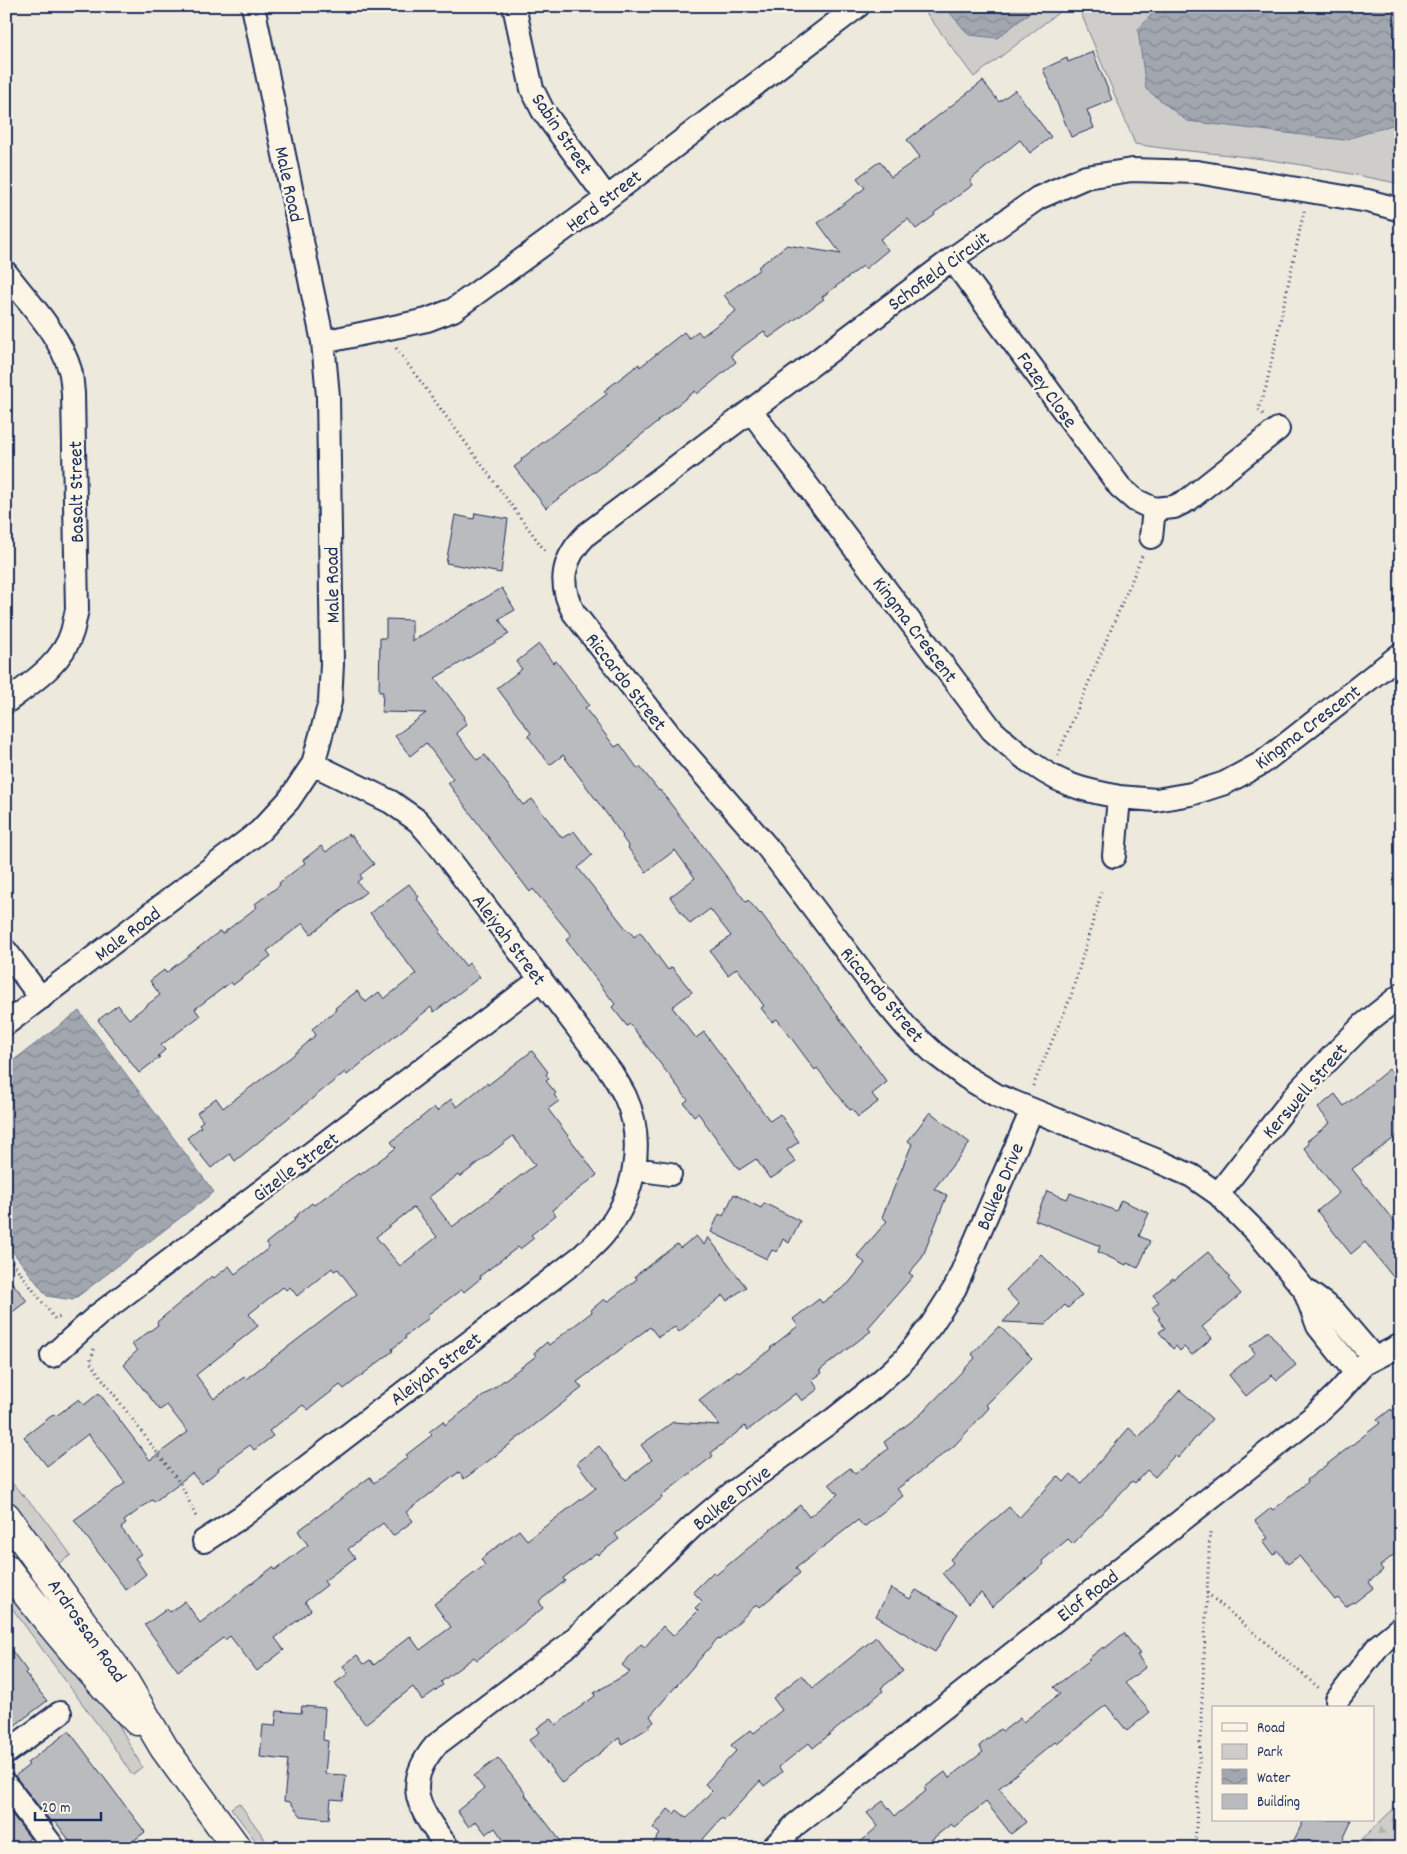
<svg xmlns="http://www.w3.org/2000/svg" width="1407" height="1854" viewBox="0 0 1407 1854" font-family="Dekko,sans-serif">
	<defs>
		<pattern id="forest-firs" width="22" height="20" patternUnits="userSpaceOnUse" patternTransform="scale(1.25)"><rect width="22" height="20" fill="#cfcdca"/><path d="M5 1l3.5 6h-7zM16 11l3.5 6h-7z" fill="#b1b0b0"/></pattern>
		<pattern id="water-waves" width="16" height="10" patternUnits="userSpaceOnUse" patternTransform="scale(1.25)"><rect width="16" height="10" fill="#a2a7af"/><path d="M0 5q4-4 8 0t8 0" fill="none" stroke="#838892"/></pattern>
	</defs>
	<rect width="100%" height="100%" fill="#eee9dd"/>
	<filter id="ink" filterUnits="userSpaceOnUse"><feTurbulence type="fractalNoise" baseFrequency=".02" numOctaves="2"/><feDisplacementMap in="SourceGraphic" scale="10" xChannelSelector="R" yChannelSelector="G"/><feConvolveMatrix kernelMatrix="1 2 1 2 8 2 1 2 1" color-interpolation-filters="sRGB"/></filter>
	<g filter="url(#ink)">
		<path fill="#cfcdca" stroke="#757e94" d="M 921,6 L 1067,6 L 974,77 Z
			M 1078,6 L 1401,6 L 1401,184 C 1347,173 1293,162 1238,156 C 1204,152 1169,150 1135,144 Z
			M 6,1477 L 41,1514 L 71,1555 L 58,1564 L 6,1494 Z
			M 6,1589 L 72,1672 L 119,1725 L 142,1767 L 132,1775 L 109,1740 L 6,1600 Z
			M 239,1803 L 265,1839 L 258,1844 L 231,1808 Z"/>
		<path fill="url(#forest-firs)" stroke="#757e94" d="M 1401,1802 L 1401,1848 L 1352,1848 Z"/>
		<path fill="url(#water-waves)" stroke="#6c778f" d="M 944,6 L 1039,6 L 997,38 L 969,35 Z
			M 1159,6 L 1394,6 L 1401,13 L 1401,117 L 1395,124 L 1344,140 L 1187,121 L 1146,89 L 1138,30 Z
			M 79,1011 L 214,1192 L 73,1300 L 47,1296 L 6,1243 L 6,1066 Z"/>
		<path fill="#babbbe" stroke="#1b2f5e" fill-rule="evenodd" d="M 1093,52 L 1112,100 L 1087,110 L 1094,128 L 1071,137 L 1043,69 L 1067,58 L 1068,62 Z
			M 983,81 L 999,102 L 1015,90 L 1051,137 L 1030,153 L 1020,140 L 970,180 L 973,185 L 934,213 L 935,215 L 916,229 L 908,219 L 880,239 L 888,250 L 865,269 L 863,266 L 822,297 L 824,299 L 769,338 L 764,331 L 731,355 L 736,362 L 711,383 L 697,394 L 695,391 L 657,421 L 658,422 L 546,508 L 514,467 L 522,461 L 521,459 L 607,394 L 604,391 L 639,364 L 640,367 L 684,332 L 689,338 L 698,331 L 702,336 L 736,311 L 724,295 L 760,269 L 758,267 L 787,245 L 841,254 L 818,223 L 865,188 L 857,178 L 880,161 L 891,177 L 920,157 L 907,140 Z
			M 475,513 L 508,519 L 501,573 L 446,563 L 455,515 L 474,519 Z
			M 502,588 L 515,610 L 499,619 L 509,634 L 435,678 L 465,717 L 463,718 L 467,724 L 456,733 L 477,760 L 485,755 L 523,805 L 532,799 L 562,838 L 574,831 L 592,855 L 578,868 L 628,931 L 629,930 L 634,937 L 640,932 L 668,970 L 672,967 L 692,992 L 672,1007 L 696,1038 L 704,1032 L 770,1121 L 780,1114 L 799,1142 L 787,1150 L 796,1162 L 770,1179 L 756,1159 L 739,1170 L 698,1113 L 694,1116 L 684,1103 L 688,1100 L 630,1024 L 627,1026 L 612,1007 L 615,1004 L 566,940 L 571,935 L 533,889 L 530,892 L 497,849 L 448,783 L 453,779 L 426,743 L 410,756 L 395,736 L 426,713 L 382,712 L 383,692 L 379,692 L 380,638 L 386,638 L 386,619 L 412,620 L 412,641 Z
			M 539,644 L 553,663 L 556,661 L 572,682 L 589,705 L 585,708 L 615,747 L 620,744 L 638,769 L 640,767 L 659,791 L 660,790 L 746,902 L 748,900 L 760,914 L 761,913 L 887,1082 L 872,1094 L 878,1102 L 858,1117 L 852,1109 L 850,1110 L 817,1068 L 815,1070 L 777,1019 L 772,1022 L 761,1008 L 764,1006 L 737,968 L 728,975 L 710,951 L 731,936 L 710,909 L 690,924 L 670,897 L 695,878 L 675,850 L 646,872 L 628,848 L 629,847 L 622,837 L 623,836 L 563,755 L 550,765 L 528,736 L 531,733 L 497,688 L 522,669 L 516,662 Z
			M 348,834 L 349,836 L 351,835 L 374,864 L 360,875 L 362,878 L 357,882 L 366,892 L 311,934 L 303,923 L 267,951 L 271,956 L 233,985 L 231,982 L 195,1009 L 200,1016 L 161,1045 L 165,1050 L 158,1056 L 160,1057 L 139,1073 L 98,1020 L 118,1005 L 129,1019 L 160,995 L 150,981 L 164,970 L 166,973 L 220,931 L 222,934 L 257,907 L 255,904 L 280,885 L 279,883 L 305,863 L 303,860 L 321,846 L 326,852 Z
			M 409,884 L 419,897 L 417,899 L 441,930 L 439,932 L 466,966 L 469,963 L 480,977 L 434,1012 L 431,1007 L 347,1075 L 345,1072 L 235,1161 L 230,1154 L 211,1168 L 187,1138 L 201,1127 L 199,1124 L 203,1121 L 197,1113 L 216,1098 L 223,1108 L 291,1057 L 316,1035 L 312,1029 L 336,1010 L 335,1008 L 357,991 L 366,1002 L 379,992 L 384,999 L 416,974 L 370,913 Z
			M 532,1051 L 548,1072 L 546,1074 L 549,1079 L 546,1081 L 556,1093 L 554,1095 L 559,1101 L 548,1109 L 597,1175 L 552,1210 L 556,1215 L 531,1235 L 534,1238 L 520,1249 L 518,1247 L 480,1276 L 481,1278 L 464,1292 L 462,1289 L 427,1315 L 429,1318 L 405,1336 L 406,1338 L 392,1349 L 393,1351 L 344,1389 L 340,1385 L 308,1410 L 303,1405 L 269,1431 L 273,1436 L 254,1450 L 250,1445 L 218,1468 L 219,1470 L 201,1484 L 192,1473 L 154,1502 L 152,1500 L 124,1521 L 126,1524 L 121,1528 L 141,1554 L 135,1558 L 146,1574 L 126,1590 L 74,1520 L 125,1483 L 88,1434 L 47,1466 L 24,1437 L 54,1414 L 56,1416 L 79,1399 L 84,1405 L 99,1393 L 150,1460 L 188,1432 L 167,1405 L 160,1410 L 124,1365 L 127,1362 L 126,1361 L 137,1351 L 132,1344 L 158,1325 L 157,1322 L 212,1276 L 214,1278 L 229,1266 L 235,1274 L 269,1248 L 266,1243 L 295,1220 L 294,1218 L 298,1216 L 297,1215 L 312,1203 L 314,1205 L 359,1173 L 360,1175 L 396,1148 L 391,1142 L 434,1107 L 437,1111 L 451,1099 L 457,1107 L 487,1083 L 488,1085 ZM 513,1136 L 535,1165 L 452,1227 L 429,1197 L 458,1175 L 460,1177 ZM 414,1207 L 437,1237 L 400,1266 L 376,1237 ZM 332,1268 L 334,1271 L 338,1269 L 357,1294 L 246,1379 L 244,1377 L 214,1399 L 196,1375 L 258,1326 L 249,1314 L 283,1287 L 286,1290 L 290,1287 L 297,1296 Z
			M 1389,1069 L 1401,1083 L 1401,1133 L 1352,1169 L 1401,1230 L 1401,1287 L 1365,1242 L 1351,1254 L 1317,1211 L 1339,1193 L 1304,1148 L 1309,1144 L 1307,1141 L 1330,1123 L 1318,1108 L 1335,1094 L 1344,1106 Z
			M 930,1112 L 970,1143 L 934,1189 L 947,1195 L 922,1258 L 909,1273 L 913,1276 L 868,1328 L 871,1331 L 820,1370 L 822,1373 L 812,1380 L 818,1389 L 802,1401 L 796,1393 L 748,1430 L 745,1426 L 711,1453 L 713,1456 L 661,1496 L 662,1498 L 615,1534 L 619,1539 L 598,1555 L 596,1553 L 563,1578 L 565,1581 L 539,1601 L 543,1608 L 477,1660 L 474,1657 L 441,1682 L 443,1685 L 422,1700 L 413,1687 L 365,1724 L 335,1683 L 348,1674 L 343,1666 L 357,1655 L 364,1664 L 370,1660 L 374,1665 L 410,1636 L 420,1650 L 451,1627 L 434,1604 L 485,1565 L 481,1559 L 519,1530 L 527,1540 L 596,1488 L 577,1463 L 599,1446 L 626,1480 L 652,1460 L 641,1445 L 673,1422 L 719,1425 L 699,1400 L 737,1371 L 739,1373 L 771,1349 L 770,1348 L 798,1326 L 793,1319 L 819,1299 L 822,1303 L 848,1284 L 865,1263 L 857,1256 L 887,1221 L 882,1217 L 912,1144 L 908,1141 Z
			M 1047,1191 L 1067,1199 L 1070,1193 L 1116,1211 L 1121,1200 L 1149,1213 L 1139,1236 L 1150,1241 L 1138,1268 L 1127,1263 L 1126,1265 L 1098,1252 L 1100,1246 L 1035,1220 Z
			M 734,1194 L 761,1208 L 764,1203 L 800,1221 L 789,1243 L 783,1239 L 777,1252 L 772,1250 L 767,1259 L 711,1232 L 719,1214 L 723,1216 Z
			M 696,1236 L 704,1245 L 708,1237 L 746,1287 L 727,1301 L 723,1295 L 679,1332 L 675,1327 L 658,1337 L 650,1327 L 577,1382 L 582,1388 L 491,1459 L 464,1479 L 459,1472 L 406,1512 L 413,1521 L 393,1536 L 383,1523 L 348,1549 L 355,1558 L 324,1581 L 327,1585 L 305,1602 L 311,1610 L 275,1638 L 284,1650 L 257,1671 L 230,1636 L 225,1640 L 223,1638 L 178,1671 L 145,1625 L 167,1609 L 170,1612 L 185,1601 L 200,1623 L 273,1567 L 275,1570 L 308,1545 L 298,1531 L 370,1477 L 374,1483 L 408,1457 L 406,1455 L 432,1435 L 429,1432 L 443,1421 L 445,1425 L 536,1356 L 534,1353 L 547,1342 L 549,1345 L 592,1312 L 591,1310 L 604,1299 L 607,1302 L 637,1279 L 635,1276 L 677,1244 L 680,1248 Z
			M 1208,1252 L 1230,1277 L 1228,1279 L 1241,1294 L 1202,1327 L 1212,1338 L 1192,1355 L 1184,1347 L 1180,1351 L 1176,1346 L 1173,1349 L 1159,1332 L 1165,1328 L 1158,1319 L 1160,1318 L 1152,1308 L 1159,1302 L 1153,1295 L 1173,1278 L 1174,1280 Z
			M 1041,1254 L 1082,1295 L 1068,1308 L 1065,1305 L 1046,1324 L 1003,1322 L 1019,1304 L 1006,1290 Z
			M 6,1275 L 27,1301 L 6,1317 Z
			M 999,1326 L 1032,1358 L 986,1405 L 989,1408 L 954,1446 L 897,1489 L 903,1496 L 864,1527 L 858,1520 L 796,1568 L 800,1573 L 760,1607 L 757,1604 L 720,1640 L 718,1638 L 650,1716 L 654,1722 L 649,1725 L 650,1727 L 622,1744 L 619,1738 L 562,1783 L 529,1740 L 540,1732 L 537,1728 L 551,1718 L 556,1725 L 595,1696 L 594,1693 L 630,1672 L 622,1665 L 641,1644 L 645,1647 L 663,1626 L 673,1636 L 698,1611 L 695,1608 L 702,1601 L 693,1592 L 713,1572 L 716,1575 L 800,1505 L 809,1517 L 838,1494 L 829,1484 L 850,1468 L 855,1474 L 888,1449 L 884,1442 L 920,1415 L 975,1358 L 972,1354 Z
			M 1268,1331 L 1296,1365 L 1277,1380 L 1272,1375 L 1246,1396 L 1229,1375 L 1255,1353 L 1250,1346 Z
			M 1180,1390 L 1212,1419 L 1178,1458 L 1175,1455 L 1155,1477 L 1147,1470 L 1135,1483 L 1132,1481 L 1073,1544 L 1068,1539 L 1042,1561 L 1044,1564 L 992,1607 L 981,1593 L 968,1604 L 942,1573 L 953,1563 L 950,1559 L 1009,1507 L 1019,1518 L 1058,1476 L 1064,1482 L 1071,1474 L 1081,1483 L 1129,1428 L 1139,1437 Z
			M 1401,1404 L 1401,1549 L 1380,1566 L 1383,1570 L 1369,1582 L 1373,1588 L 1354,1603 L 1353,1602 L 1346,1607 L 1338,1598 L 1335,1600 L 1299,1556 L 1288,1564 L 1278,1551 L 1273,1555 L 1263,1541 L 1268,1538 L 1255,1521 L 1271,1508 L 1273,1510 L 1308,1482 L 1307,1480 L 1380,1423 L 1377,1420 L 1391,1409 L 1392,1411 Z
			M 891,1588 L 910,1599 L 916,1590 L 958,1614 L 935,1652 L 876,1616 Z
			M 1124,1633 L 1140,1654 L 1137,1655 L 1146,1667 L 1125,1683 L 1150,1712 L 1127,1731 L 1106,1705 L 1057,1744 L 1055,1742 L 999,1788 L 1026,1822 L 1011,1834 L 986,1802 L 954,1827 L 951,1824 L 921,1848 L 854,1848 L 878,1826 L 867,1813 L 883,1801 L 895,1816 L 926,1791 L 924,1788 L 945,1772 L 949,1778 L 983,1752 L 979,1746 L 1000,1729 L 1003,1731 L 1020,1718 L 1023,1722 L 1060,1694 L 1054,1687 L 1090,1660 L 1088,1659 L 1103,1647 L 1104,1649 Z
			M 876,1637 L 903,1671 L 881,1688 L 883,1691 L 813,1748 L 809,1743 L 779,1767 L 782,1772 L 764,1786 L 760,1781 L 724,1820 L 722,1818 L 695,1848 L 650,1848 L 660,1834 L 653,1828 L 668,1809 L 674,1814 L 677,1810 L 687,1818 L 712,1791 L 705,1784 L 736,1751 L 731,1745 L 751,1730 L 754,1733 L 782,1710 L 773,1698 L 802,1675 L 813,1688 Z
			M 6,1643 L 27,1671 L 25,1673 L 47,1701 L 6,1732 Z
			M 302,1706 L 325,1708 L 323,1740 L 328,1741 L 325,1774 L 346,1775 L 343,1800 L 331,1799 L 329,1819 L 301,1816 L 290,1802 L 284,1801 L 288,1760 L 260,1757 L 263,1725 L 275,1726 L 277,1711 L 301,1713 Z
			M 69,1731 L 145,1832 L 124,1848 L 75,1848 L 55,1821 L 52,1823 L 15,1776 L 29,1765 L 27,1763 Z
			M 498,1758 L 526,1794 L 525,1795 L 566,1848 L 509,1848 L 495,1828 L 486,1834 L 476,1821 L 469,1827 L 457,1811 L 484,1789 L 474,1776 Z
			M 6,1807 L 30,1838 L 17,1848 L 6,1848 Z
			M 1304,1820 L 1352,1820 L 1339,1848 L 1290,1848 Z"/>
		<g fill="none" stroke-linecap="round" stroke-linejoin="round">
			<defs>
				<path id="minor" d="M 514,6 L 532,89 L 543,111 L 607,198
					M 952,259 L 1120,487 L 1135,500 L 1154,509 L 1151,537
					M 6,273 C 29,303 59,333 70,370 C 72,377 72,385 73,393 L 77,610 C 75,617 74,625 72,632 C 63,663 30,684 6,702
					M 323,342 L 427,320 L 453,310 L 607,198 L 858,6
					M 751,411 L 992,730 C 1018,754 1046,778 1080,788 C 1093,792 1106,794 1119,797
					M 1154,509 L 1174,507 L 1188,500 L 1278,429
					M 1114,856 L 1119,797 L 1156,800 L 1191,794 L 1225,783 L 1262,763 L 1401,654
					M 6,951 L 41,998
					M 6,1024 L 260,831 L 289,800 L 313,764 L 330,702 L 332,664 L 328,396 L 323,342 L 253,6
					M 635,1169 L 670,1174
					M 1218,1194 L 1301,1088 L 1363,1025 L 1401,995
					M 1304,1289 L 1318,1326 L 1355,1372
					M 52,1356 L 98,1315 L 541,979
					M 1374,1358 L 1334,1311 L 1304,1289 L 1261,1237 L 1218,1194 L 1192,1176 L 1158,1161 L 996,1095 L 966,1077 L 934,1053 L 907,1028 L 881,997 L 768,848 L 673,739 L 574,613 C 557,582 563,558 587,534 L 952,259 L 1038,198 L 1086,177 L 1132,170 L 1197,172 L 1368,201 L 1401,210
					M 204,1541 L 241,1517 L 582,1256 C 589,1249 598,1242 604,1234 C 635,1197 646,1141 625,1096 C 621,1088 616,1080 611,1072 L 437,843 L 418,821 L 391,802 L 313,764
					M 1337,1700 L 1379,1645 L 1401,1627
					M 6,1753 L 60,1713
					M 6,1785 L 54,1848
					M 448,1848 C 420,1810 401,1786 436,1745 L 568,1645 L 693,1526 L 731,1494 L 834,1419 L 873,1388 L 904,1360 L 932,1324 L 955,1288 L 1032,1110
					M 773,1848 L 795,1825 L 1314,1416 L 1338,1393 L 1364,1364 L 1401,1345"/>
				<path id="major" d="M 6,1516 L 122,1677 L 164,1748 L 237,1848
					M 6,1568 C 47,1621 89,1673 137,1721"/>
			</defs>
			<use href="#minor" stroke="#1b2f5e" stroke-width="26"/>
			<use href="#major" stroke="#1b2f5e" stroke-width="31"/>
			<path stroke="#1b2f5e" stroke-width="3" stroke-dasharray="1 4" stroke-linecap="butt" d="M 396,348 L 545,551
				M 1263,414 L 1258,410 L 1266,387 L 1304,211
				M 1058,755 L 1142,556
				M 1033,1086 L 1071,996 L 1102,890
				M 6,1254 L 55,1319 L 61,1317
				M 94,1349 L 90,1362 L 182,1486 L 197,1519
				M 1207,1593 L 1319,1688
				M 1195,1848 L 1210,1531"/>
			<use href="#minor" stroke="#fcf5e5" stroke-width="22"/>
			<use href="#major" stroke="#fcf5e5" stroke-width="28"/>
		</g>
	</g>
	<g text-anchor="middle" stroke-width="5" stroke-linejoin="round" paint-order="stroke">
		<g font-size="20" fill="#1b2f5e" stroke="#fcf5e5">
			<text transform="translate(563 133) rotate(56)" y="7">Sabin Street</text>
			<text transform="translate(290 184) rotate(78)" y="7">Male Road</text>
			<text transform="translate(603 200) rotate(-37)" y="7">Herd Street</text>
			<text transform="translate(938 270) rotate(-36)" y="7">Schofield Circuit</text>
			<text transform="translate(1048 389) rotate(54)" y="7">Fazey Close</text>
			<text transform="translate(75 492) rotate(-91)" y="7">Basalt Street</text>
			<text transform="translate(331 585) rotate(-91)" y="7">Male Road</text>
			<text transform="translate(916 629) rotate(53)" y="7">Kingma Crescent</text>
			<text transform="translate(627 681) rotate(52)" y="7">Riccardo Street</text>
			<text transform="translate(1307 726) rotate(-37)" y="7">Kingma Crescent</text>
			<text transform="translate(127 933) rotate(-37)" y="7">Male Road</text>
			<text transform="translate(510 939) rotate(53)" y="7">Aleiyah Street</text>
			<text transform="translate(883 994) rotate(50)" y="7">Riccardo Street</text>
			<text transform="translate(1304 1090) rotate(-49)" y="7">Kerswell Street</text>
			<text transform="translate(295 1166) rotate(-37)" y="7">Gizelle Street</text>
			<text transform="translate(999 1186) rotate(-67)" y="7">Balkee Drive</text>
			<text transform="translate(435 1368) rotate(-37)" y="7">Aleiyah Street</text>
			<text transform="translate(731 1497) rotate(-38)" y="7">Balkee Drive</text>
			<text transform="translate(1087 1595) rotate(-38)" y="7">Elof Road</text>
			<text transform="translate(88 1630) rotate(55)" y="7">Ardrossan Road</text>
		</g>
	</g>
	<rect width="1407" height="1854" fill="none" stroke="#fcf5e5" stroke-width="25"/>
	<rect x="12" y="12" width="1382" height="1829" fill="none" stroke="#1b2f5e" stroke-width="2" filter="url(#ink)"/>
	<rect x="1212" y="1706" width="162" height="115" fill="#fcf5e5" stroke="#a2a6af"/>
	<rect x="1222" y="1723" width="25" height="8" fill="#fcf5e5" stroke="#a2a6af"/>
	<text x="1257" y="1732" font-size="15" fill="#1b2f5e">Road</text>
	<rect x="1222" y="1744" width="25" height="15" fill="#cfcdca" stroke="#a2a6af"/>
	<text x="1257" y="1756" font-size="15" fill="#1b2f5e">Park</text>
	<rect x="1222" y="1769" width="25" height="15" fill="url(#water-waves)" stroke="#a2a6af"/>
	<text x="1257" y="1782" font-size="15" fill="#1b2f5e">Water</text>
	<rect x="1222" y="1794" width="25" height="15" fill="#babbbe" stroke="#a2a6af"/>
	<text x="1257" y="1806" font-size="15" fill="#1b2f5e">Building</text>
	<path d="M35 1812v8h66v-8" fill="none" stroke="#1b2f5e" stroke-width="2.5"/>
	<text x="42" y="1812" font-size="15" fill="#1b2f5e" stroke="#fcf5e5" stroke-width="4" paint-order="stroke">20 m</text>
</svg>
